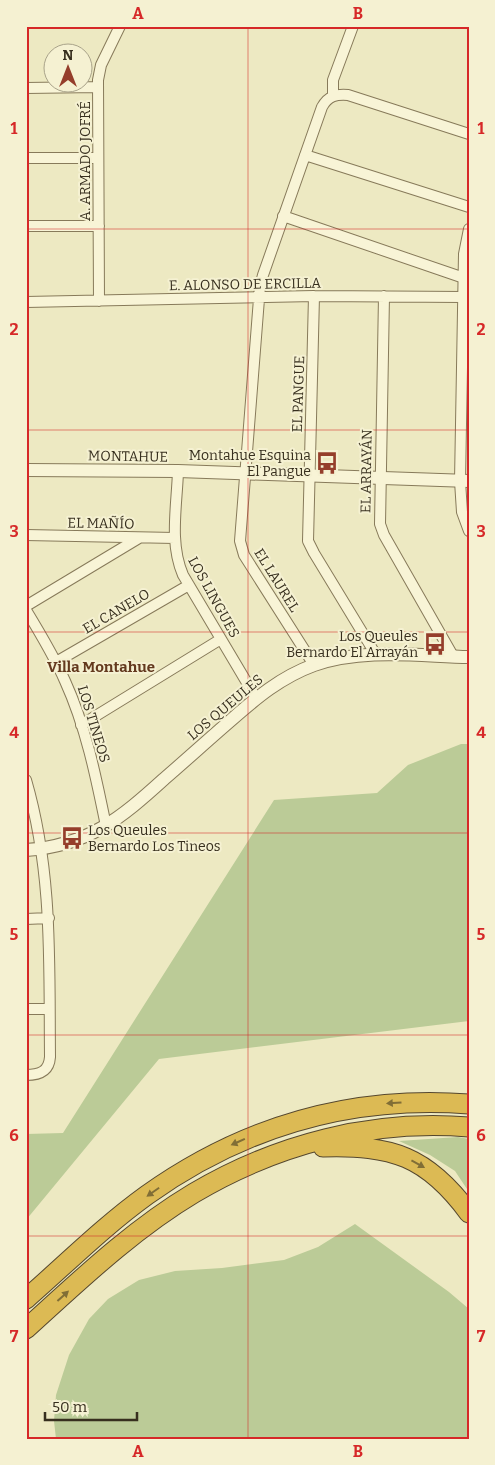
<svg xmlns="http://www.w3.org/2000/svg" width="495" height="1465" viewBox="0 0 495 1465" font-family="Bitter,serif">
	<rect width="100%" height="100%" fill="#ede9c2"/>
	<path fill="#bbcb97" d="M 461,744 L 469,744 L 469,1021 L 159,1059 L 26,1220 L 26,1134 L 63,1133 L 274,800 L 377,793 L 408,765 Z
		M 458,1137 L 469,1139 L 469,1192 L 455,1171 L 430,1155 L 399,1141 Z
		M 355,1224 L 449,1292 L 469,1309 L 469,1439 L 56,1439 L 54,1421 L 56,1395 L 69,1355 L 89,1319 L 108,1299 L 139,1280 L 175,1271 L 222,1268 L 284,1260 L 318,1247 Z"/>
	<g fill="none" stroke-linecap="round" stroke-linejoin="round">
		<defs>
			<path id="minor" d="M 26,88 L 98,87
				M 333,96 L 333,80 L 353,26
				M 305,155 L 469,207
				M 26,158 L 98,158
				M 283,216 L 464,278 L 469,278
				M 26,226 L 99,226
				M 469,229 L 464,254 L 460,481 L 462,512 L 469,531
				M 314,296 L 308,541 L 314,553 L 376,655
				M 384,296 L 380,524 L 384,535 L 453,656
				M 99,301 L 98,80 L 101,65 L 120,26
				M 26,302 L 314,296 L 463,297
				M 178,471 C 177,505 169,543 183,575 L 256,698
				M 26,535 L 175,538
				M 26,606 L 139,538
				M 26,610 C 40,633 54,656 65,681 C 86,727 96,777 106,826
				M 56,662 L 189,585
				M 314,665 L 244,555 L 240,541 L 260,286 L 263,275 L 322,107 C 328,96 336,94 348,95 L 469,134
				M 81,725 L 221,639
				M 26,780 C 53,873 49,962 50,1057 C 49,1072 39,1075 26,1075
				M 26,919 L 49,918
				M 26,1009 L 49,1009"/>
			<path id="tertiary" d="M 26,470 L 178,471 L 469,481
				M 26,850 C 88,846 121,818 164,779 C 186,760 208,740 230,721 C 256,698 281,677 314,665 C 364,648 418,656 469,657"/>
			<path id="motorway" d="M 323,1147 C 392,1145 427,1156 469,1213
				M 26,1299 C 66,1264 104,1226 147,1195 C 244,1126 350,1095 469,1104
				M 26,1329 C 79,1281 132,1230 194,1193 C 277,1144 372,1119 469,1127"/>
		</defs>
		<use href="#minor" stroke="#877a5a" stroke-width="12"/>
		<use href="#tertiary" stroke="#877a5a" stroke-width="14"/>
		<use href="#motorway" stroke="#55472e" stroke-width="21"/>
		<use href="#minor" stroke="#f8f4d6" stroke-width="10"/>
		<use href="#tertiary" stroke="#f8f4d6" stroke-width="12"/>
		<use href="#motorway" stroke="#dcba54" stroke-width="19"/>
	</g>
	<defs><path id="oneway-solid" d="M-6-.8H1V-3.2L6.5 0L1 3.2V.8H-6Z" transform="scale(1.25)"/></defs>
	<g fill="#816e36">
		<use href="#oneway-solid" transform="translate(394 1103) rotate(176)"/>
		<use href="#oneway-solid" transform="translate(238 1142) rotate(156)"/>
		<use href="#oneway-solid" transform="translate(418 1164) rotate(29)"/>
		<use href="#oneway-solid" transform="translate(153 1192) rotate(145)"/>
		<use href="#oneway-solid" transform="translate(63 1296) rotate(-42)"/>
	</g>
	<path fill="none" stroke="#d62828" stroke-width="1" stroke-opacity="0.55" d="M 248,26 L 248,1439M 26,229 L 469,229M 26,430 L 469,430M 26,632 L 469,632M 26,833 L 469,833M 26,1035 L 469,1035M 26,1236 L 469,1236"/>
	<defs>
		<symbol id="bus-bare" viewBox="-9 -9 18 18"><path d="M-5-6H5V4H4V6H2V4H-2V6H-4V4H-5ZM-3.5-4V0h7V-4ZM-3.5 1.2v1.5H-2V1.2ZM2 1.2v1.5H3.5V1.2Z" fill="#953e2b" stroke="#f5f1d2" stroke-width="2.5" paint-order="stroke"/></symbol>
	</defs>
	<g fill-rule="evenodd">
		<use href="#bus-bare" x="311" y="447" width="32" height="32"/>
		<use href="#bus-bare" x="419" y="628" width="32" height="32"/>
		<use href="#bus-bare" x="56" y="822" width="32" height="32"/>
	</g>
	<g text-anchor="middle" stroke-width="4" stroke-linejoin="round" paint-order="stroke">
		<g font-size="14" fill="#372f1e" stroke="#f5f1d2">
			<text transform="translate(85 161) rotate(-90)" y="5">A. ARMADO JOFRÉ</text>
			<text transform="translate(245 284) rotate(-1)" y="5">E. ALONSO DE ERCILLA</text>
			<text transform="translate(298 394) rotate(-88)" y="5">EL PANGUE</text>
			<text transform="translate(128 456) rotate(1)" y="5">MONTAHUE</text>
			<text transform="translate(366 471) rotate(-89)" y="5">EL ARRAYÁN</text>
			<text transform="translate(101 523) rotate(1)" y="5">EL MAÑÍO</text>
			<text transform="translate(277 580) rotate(58)" y="5">EL LAUREL</text>
			<text transform="translate(214 597) rotate(61)" y="5">LOS LINGUES</text>
			<text transform="translate(116 611) rotate(-30)" y="5">EL CANELO</text>
			<text transform="translate(225 707) rotate(-40)" y="5">LOS QUEULES</text>
			<text transform="translate(94 724) rotate(73)" y="5">LOS TINEOS</text>
		</g>
		<g font-size="14" fill="#372f1e" stroke="#f5f1d2" text-anchor="end">
			<text x="311" y="460">Montahue Esquina<tspan x="311" dy="16">El Pangue</tspan></text>
			<text x="418" y="641">Los Queules<tspan x="418" dy="16">Bernardo El Arrayán</tspan></text>
			<text x="88" y="835" text-anchor="start">Los Queules<tspan x="88" dy="16">Bernardo Los Tineos</tspan></text>
		</g>
		<g font-size="15" font-weight="bold" fill="#63391e" stroke="#f5f1d2">
			<text x="101" y="672">Villa Montahue</text>
		</g>
	</g>
	<rect width="495" height="1465" fill="none" stroke="#f5f1d2" stroke-width="55"/>
	<g transform="translate(68 68)"><circle r="24" fill="#f5f1d2" stroke="#a9a38a"/>
	<path d="M0-4L9 19L0 12L-9 19Z" fill="#953e2b"/>
	<text y="-8" font-size="14" font-weight="bold" text-anchor="middle" fill="#372f1e">N</text>
	</g>
	<path d="M45 1412v8h92v-8" fill="none" stroke="#372f1e" stroke-width="2.5"/>
	<text x="52" y="1412" font-size="15" fill="#372f1e" stroke="#f5f1d2" stroke-width="4" paint-order="stroke">50 m</text>
	<rect x="28" y="28" width="440" height="1410" fill="none" stroke="#d62828" stroke-width="2"/>
	<g font-size="16" text-anchor="middle" font-weight="bold" fill="#d62828">
		<text x="138" y="19">A</text>
		<text x="358" y="19">B</text>
		<text x="14" y="134">1</text>
		<text x="481" y="134">1</text>
		<text x="14" y="335">2</text>
		<text x="481" y="335">2</text>
		<text x="14" y="537">3</text>
		<text x="481" y="537">3</text>
		<text x="14" y="738">4</text>
		<text x="481" y="738">4</text>
		<text x="14" y="940">5</text>
		<text x="481" y="940">5</text>
		<text x="14" y="1141">6</text>
		<text x="481" y="1141">6</text>
		<text x="14" y="1342">7</text>
		<text x="481" y="1342">7</text>
		<text x="138" y="1457">A</text>
		<text x="358" y="1457">B</text>
	</g>
</svg>
